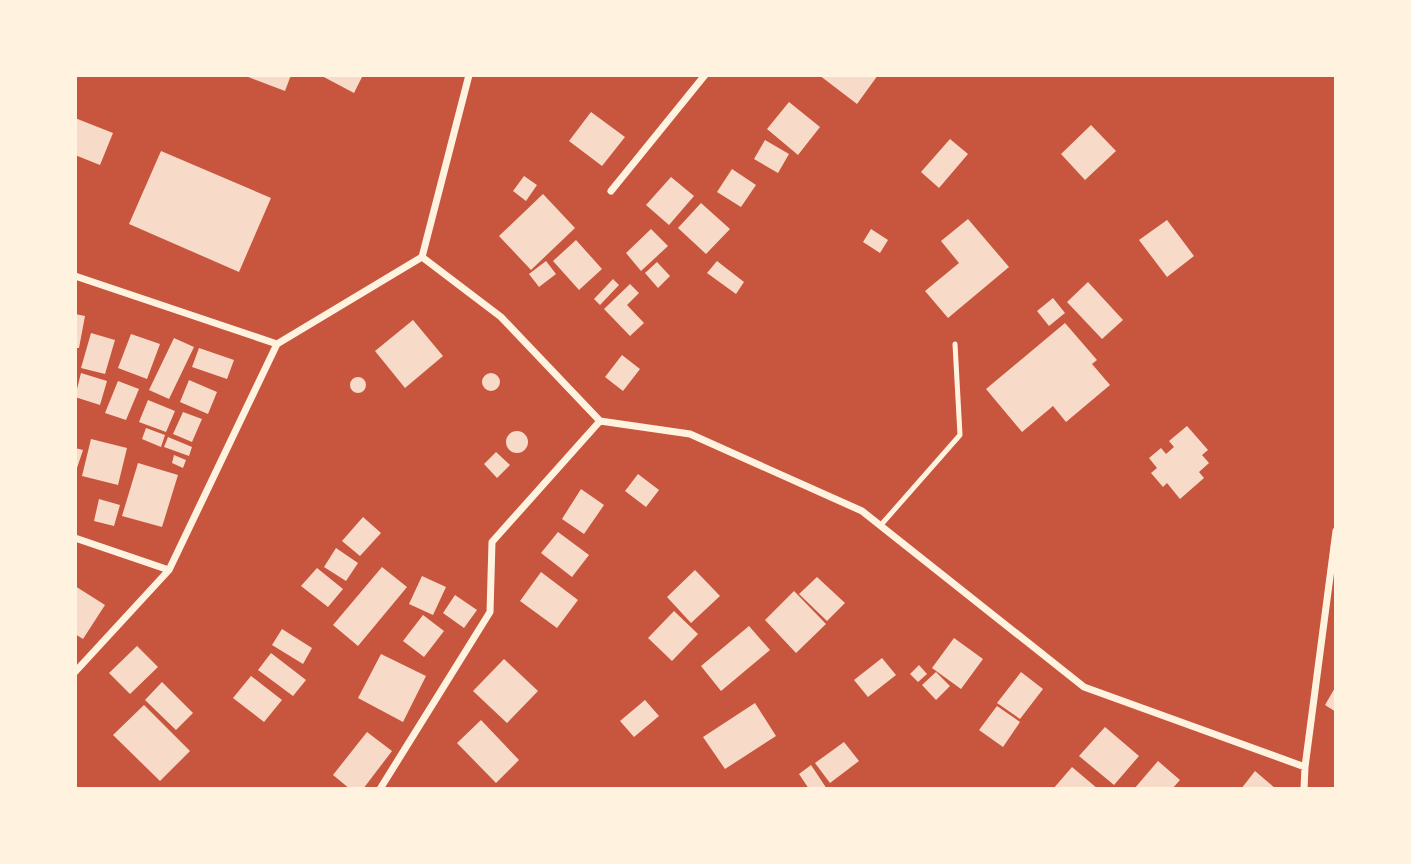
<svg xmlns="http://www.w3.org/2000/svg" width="1411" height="864" viewBox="0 0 1411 864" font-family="'IBM Plex Sans',sans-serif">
	<rect width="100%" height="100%" fill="#c8553d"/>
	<path fill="#f7dbc8" d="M 243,75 L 291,75 L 285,91 Z
		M 320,75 L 363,75 L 354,93 Z
		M 819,75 L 878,75 L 857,104 Z
		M 789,102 L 820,127 L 798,155 L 767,129 Z
		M 591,112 L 625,137 L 602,166 L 569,141 Z
		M 75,118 L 113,133 L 100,165 L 75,155 Z
		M 1091,125 L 1116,151 L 1085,180 L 1061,154 Z
		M 950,139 L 968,154 L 939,188 L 921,172 Z
		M 765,140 L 789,154 L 778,173 L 754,159 Z
		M 161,151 L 271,198 L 239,272 L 129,224 Z
		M 732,169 L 756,185 L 741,207 L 717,192 Z
		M 524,176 L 537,185 L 526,201 L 513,191 Z
		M 671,177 L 694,196 L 669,225 L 646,205 Z
		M 543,194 L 575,228 L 531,270 L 499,236 Z
		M 701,203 L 730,229 L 706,254 L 678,228 Z
		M 968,219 L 1009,267 L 948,318 L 925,291 L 959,263 L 941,241 Z
		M 1167,220 L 1194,256 L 1167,277 L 1139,240 Z
		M 651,229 L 668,246 L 641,271 L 626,253 Z
		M 871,229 L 888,240 L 880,253 L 863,242 Z
		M 576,240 L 602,269 L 579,290 L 553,261 Z
		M 546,261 L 556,274 L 539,287 L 529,274 Z
		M 717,261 L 744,282 L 736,294 L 707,273 Z
		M 657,262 L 670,276 L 658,288 L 645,273 Z
		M 613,279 L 619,285 L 600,305 L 594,299 Z
		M 1088,282 L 1123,320 L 1102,339 L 1067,302 Z
		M 630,284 L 639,293 L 627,305 L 644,323 L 630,336 L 604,309 Z
		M 1053,298 L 1065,313 L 1049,326 L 1037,311 Z
		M 75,314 L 85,316 L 79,348 L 75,348 Z
		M 413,320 L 443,356 L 405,388 L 375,351 Z
		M 1065,323 L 1097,360 L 1092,364 L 1110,385 L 1066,422 L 1053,406 L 1022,432 L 986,389 Z
		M 91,333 L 115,340 L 105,374 L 81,368 Z
		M 131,334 L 160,344 L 147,379 L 118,368 Z
		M 174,338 L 194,347 L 169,399 L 149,390 Z
		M 199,348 L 234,360 L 227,379 L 192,367 Z
		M 622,355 L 640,369 L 623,391 L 605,377 Z
		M482 382a9 9 0 1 1 18 0a9 9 0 1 1-18 0Z
		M 81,373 L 107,381 L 100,405 L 75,397 Z
		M350 385a8 8 0 1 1 16 0a8 8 0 1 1-16 0Z
		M 189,380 L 217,392 L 208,414 L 180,402 Z
		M 118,381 L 139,389 L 126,420 L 105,413 Z
		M 148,400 L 175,411 L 166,432 L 139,422 Z
		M 183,412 L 202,419 L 192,442 L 173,434 Z
		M 1187,426 L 1208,450 L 1202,455 L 1209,463 L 1199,472 L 1204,478 L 1180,499 L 1167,483 L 1163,487 L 1151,473 L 1157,468 L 1149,458 L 1161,448 L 1166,454 L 1174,447 L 1169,441 Z
		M 146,428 L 165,435 L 161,447 L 142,439 Z
		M506 442a11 11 0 1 1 22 0a11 11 0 1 1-22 0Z
		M 168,437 L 192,447 L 189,456 L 164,447 Z
		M 91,439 L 127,448 L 118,485 L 82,476 Z
		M 75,448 L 83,450 L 76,471 L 75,471 Z
		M 496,452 L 510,465 L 497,478 L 484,464 Z
		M 174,455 L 186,460 L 183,468 L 172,463 Z
		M 138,463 L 178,475 L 162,527 L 122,516 Z
		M 638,474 L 659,490 L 646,507 L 625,491 Z
		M 581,489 L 604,505 L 584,534 L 562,519 Z
		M 99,499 L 120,505 L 114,526 L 94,521 Z
		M 363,517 L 381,533 L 360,556 L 342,541 Z
		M 558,532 L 589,555 L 572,577 L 541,553 Z
		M 336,548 L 358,563 L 346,581 L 324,567 Z
		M 382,567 L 407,587 L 358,646 L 333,625 Z
		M 317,568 L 343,589 L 328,607 L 301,586 Z
		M 695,570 L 720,596 L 691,623 L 667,597 Z
		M 541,572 L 578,600 L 557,628 L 520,601 Z
		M 422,576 L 446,587 L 433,615 L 409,604 Z
		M 817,577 L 845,603 L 827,621 L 799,594 Z
		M 75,586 L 105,605 L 83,639 L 75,634 Z
		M 794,591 L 826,624 L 796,653 L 765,620 Z
		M 455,595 L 477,610 L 464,628 L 443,613 Z
		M 674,611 L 698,634 L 672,661 L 648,638 Z
		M 423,615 L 444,631 L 424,657 L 403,641 Z
		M 749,626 L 770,650 L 721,691 L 701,666 Z
		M 282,629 L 312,648 L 303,664 L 272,645 Z
		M 954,638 L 983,659 L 961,689 L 932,668 Z
		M 137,646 L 158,667 L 130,694 L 109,673 Z
		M 271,653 L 306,680 L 293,696 L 258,670 Z
		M 381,654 L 426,676 L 403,722 L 358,698 Z
		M 882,658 L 896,675 L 868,697 L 854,680 Z
		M 504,659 L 538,691 L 507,723 L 473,691 Z
		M 919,665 L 927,674 L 918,682 L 910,674 Z
		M 936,672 L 950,686 L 936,700 L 922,685 Z
		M 1021,672 L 1043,689 L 1020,719 L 997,703 Z
		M 251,676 L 282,700 L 264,722 L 233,698 Z
		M 162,682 L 193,713 L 176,730 L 145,700 Z
		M 1336,686 L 1336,712 L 1325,705 Z
		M 645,700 L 659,716 L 634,737 L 620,721 Z
		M 755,703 L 776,736 L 725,769 L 703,737 Z
		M 144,705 L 190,751 L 160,781 L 113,735 Z
		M 997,706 L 1020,722 L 1003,747 L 979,730 Z
		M 481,720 L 519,760 L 496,783 L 457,743 Z
		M 1105,727 L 1139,756 L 1114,785 L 1079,756 Z
		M 367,732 L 392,751 L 363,789 L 350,789 L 333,775 Z
		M 844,742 L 859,761 L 830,783 L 815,763 Z
		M 1158,761 L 1180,780 L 1172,789 L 1134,789 Z
		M 811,765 L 827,789 L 809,789 L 799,774 Z
		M 1072,767 L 1098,789 L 1053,789 Z
		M 1255,771 L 1276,789 L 1241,789 Z"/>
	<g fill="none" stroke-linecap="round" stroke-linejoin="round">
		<path stroke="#fff3e0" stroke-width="5" d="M 880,526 L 960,435 L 955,344"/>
		<path stroke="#fff3e0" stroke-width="7" d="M 611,191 L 705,75
			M 422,257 L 501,317 L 600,421 L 690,434 L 862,511 L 1084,687 L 1305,767
			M 75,276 L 277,344 L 422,257 L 469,75
			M 75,538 L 169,570 L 75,672
			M 169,570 L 277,344
			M 380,789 L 490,612 L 492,542 L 600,421
			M 1304,789 L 1305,767 L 1336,531"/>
	</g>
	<rect width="1411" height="864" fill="none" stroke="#fff3e0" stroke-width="154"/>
</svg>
